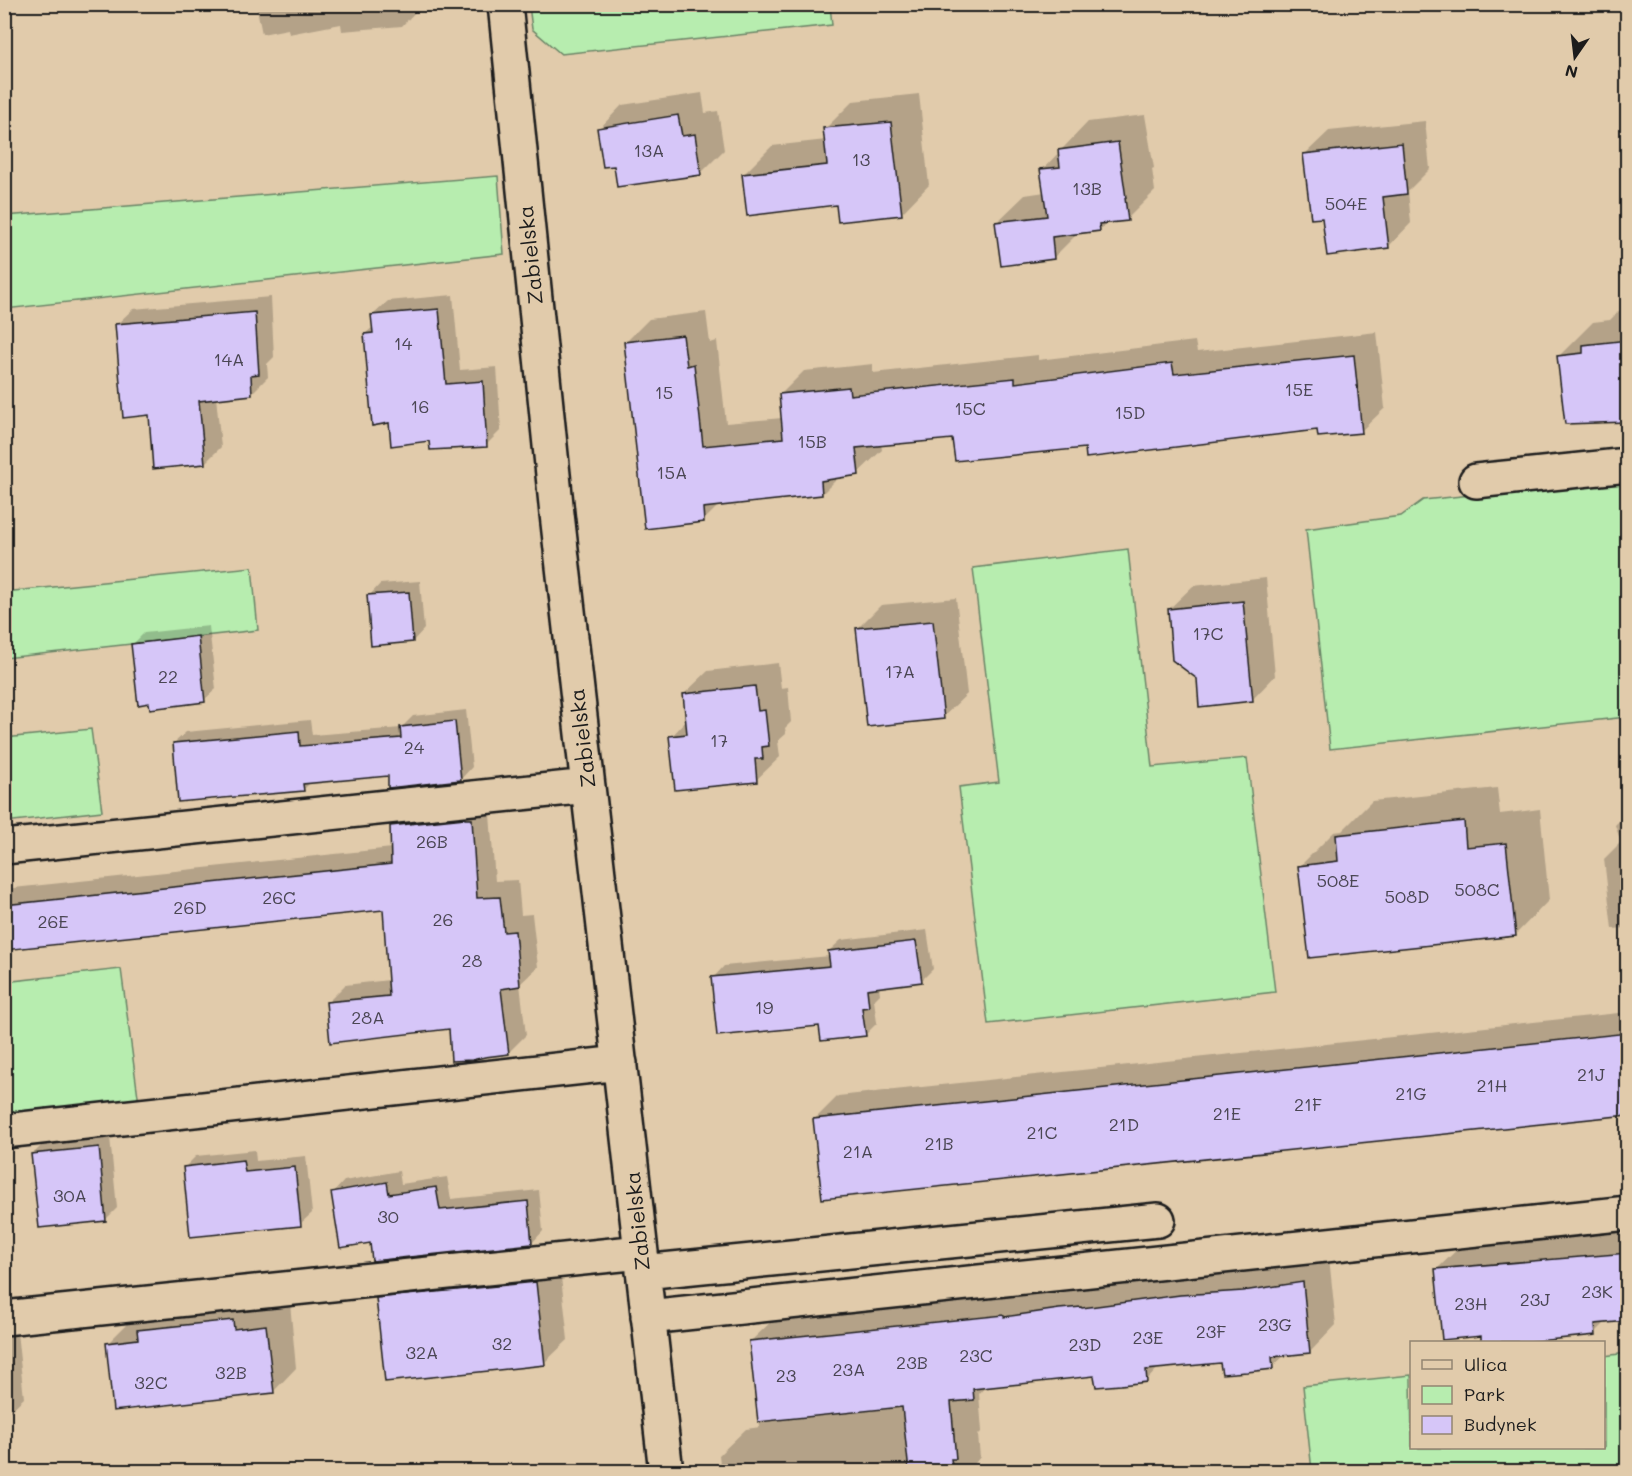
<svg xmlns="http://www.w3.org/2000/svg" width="1632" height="1476" viewBox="0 0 1632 1476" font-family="Mali,sans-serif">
	<rect width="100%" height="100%" fill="#e1cbab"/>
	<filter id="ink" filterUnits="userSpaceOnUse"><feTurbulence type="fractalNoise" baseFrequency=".0167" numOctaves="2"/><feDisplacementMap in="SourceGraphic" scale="12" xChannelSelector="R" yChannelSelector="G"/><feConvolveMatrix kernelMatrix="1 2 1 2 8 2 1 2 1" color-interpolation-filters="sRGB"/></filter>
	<g filter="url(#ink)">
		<path fill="#b7edaf" stroke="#6a8466" stroke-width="1.5" d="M 529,5 L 830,5 L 832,25 L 561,54 L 532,29 Z
			M 498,176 L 504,254 L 5,309 L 5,216 Z
			M 1627,479 L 1627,717 L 1330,749 L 1306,529 L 1401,516 L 1423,500 Z
			M 1128,549 L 1152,767 L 1247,758 L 1275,992 L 988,1024 L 959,787 L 999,782 L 973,568 Z
			M 252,567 L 258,630 L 5,658 L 4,592 Z
			M 91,729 L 102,811 L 5,822 L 5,738 Z
			M 121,969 L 139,1104 L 5,1118 L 4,982 Z
			M 1627,1353 L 1627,1471 L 1312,1471 L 1303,1386 L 1411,1375 L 1412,1448 L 1604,1448 L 1604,1356 Z"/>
		<path fill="#0003" d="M 256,4 L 420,4 L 420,7 L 402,26 L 342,31 L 341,24 L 289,34 L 288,29 L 262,34 Z
			M 702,93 L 705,113 L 718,111 L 724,150 L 701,173 L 615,164 L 599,129 L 622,105 Z
			M 919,94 L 929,185 L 901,214 L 837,203 L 744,174 L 772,146 L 826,140 L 825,129 L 853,101 Z
			M 1145,115 L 1154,168 L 1152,169 L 1155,191 L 1127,219 L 1108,222 L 1100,230 L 1078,233 L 1053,258 L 996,223 L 1025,195 L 1045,192 L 1042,170 L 1088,122 Z
			M 1425,121 L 1430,169 L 1408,191 L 1411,223 L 1388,247 L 1324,216 L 1305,154 L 1329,131 Z
			M 453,295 L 460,370 L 497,367 L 501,430 L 486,445 L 431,439 L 391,422 L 365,334 L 374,326 L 373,315 L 388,301 Z
			M 271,297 L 274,357 L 267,364 L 268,377 L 252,393 L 216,397 L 221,447 L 205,463 L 116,325 L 133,309 Z
			M 1628,310 L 1628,416 L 1559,356 L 1593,322 L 1610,320 L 1619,311 Z
			M 706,312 L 710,343 L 717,341 L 726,423 L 782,418 L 780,395 L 804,371 L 873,364 L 873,373 L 1038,355 L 1038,360 L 1195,341 L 1197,352 L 1377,332 L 1385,408 L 1361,431 L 1318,428 L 1086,446 L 954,437 L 881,444 L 882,450 L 858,473 L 839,477 L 822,494 L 719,505 L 703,521 L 625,343 L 649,319 Z
			M 1266,578 L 1275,676 L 1252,700 L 1198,678 L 1169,609 L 1193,586 Z
			M 420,581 L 424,629 L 413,641 L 369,596 L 380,584 Z
			M 956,598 L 967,694 L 943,717 L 858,628 L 881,605 Z
			M 209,626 L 216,689 L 204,700 L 132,645 L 144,633 Z
			M 778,663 L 781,688 L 788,687 L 791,722 L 785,728 L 786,734 L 778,741 L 780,757 L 756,780 L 671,737 L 687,720 L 684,694 L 708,671 Z
			M 466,710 L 472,767 L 461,779 L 389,774 L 311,782 L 304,789 L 174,743 L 186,732 L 310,720 L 312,735 L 401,728 L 413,716 Z
			M 1497,788 L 1500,814 L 1540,809 L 1549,900 L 1515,935 L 1300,866 L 1334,832 L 1342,831 L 1372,801 Z
			M 489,801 L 495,881 L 518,880 L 521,915 L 532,914 L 538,967 L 520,984 L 526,1035 L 508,1053 L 450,1027 L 327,1003 L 345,985 L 389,980 L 385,908 L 4,948 L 4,889 L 392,848 L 391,826 L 409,808 Z
			M 1628,812 L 1628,928 L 1612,929 L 1604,859 L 1621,842 L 1615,825 Z
			M 927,930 L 933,969 L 921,981 L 879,986 L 880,994 L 874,1000 L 877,1023 L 865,1035 L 820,1025 L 713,978 L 724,966 L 830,956 L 829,951 L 841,940 Z
			M 1628,1012 L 1628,1113 L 815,1119 L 838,1096 Z
			M 110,1137 L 117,1208 L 105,1220 L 33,1154 L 44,1143 Z
			M 255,1150 L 256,1161 L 306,1156 L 312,1213 L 300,1224 L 185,1167 L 196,1156 Z
			M 399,1171 L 401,1184 L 447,1177 L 451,1199 L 539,1190 L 543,1231 L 532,1243 L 371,1241 L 333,1193 L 344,1181 Z
			M 1628,1222 L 1628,1319 L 1607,1321 L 1595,1333 L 1508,1342 L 1483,1342 L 1482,1335 L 1436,1270 L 1471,1236 Z
			M 1329,1257 L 1336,1325 L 1310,1352 L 1285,1355 L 1272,1367 L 1221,1362 L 1159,1367 L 1147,1380 L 1096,1375 L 986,1386 L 979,1394 L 982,1431 L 978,1435 L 980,1457 L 968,1472 L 721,1472 L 719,1455 L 746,1429 L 760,1427 L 751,1341 L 778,1315 Z
			M 559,1259 L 568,1340 L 544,1363 L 377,1299 L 401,1275 Z
			M 290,1303 L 296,1368 L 273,1392 L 107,1344 L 131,1320 Z
			M 17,1332 L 24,1398 L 4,1417 L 4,1333 Z"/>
		<path fill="#d6c6f8" stroke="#1c1c1c" stroke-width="1.5" d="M 678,115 L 682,136 L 695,134 L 701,175 L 617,187 L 614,166 L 603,167 L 597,128 Z
			M 891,122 L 902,215 L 838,222 L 836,205 L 747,216 L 742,174 L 827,165 L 823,128 Z
			M 1118,142 L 1126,198 L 1125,198 L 1128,221 L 1099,224 L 1100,231 L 1052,237 L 1054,259 L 1001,266 L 995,222 L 1047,216 L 1040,169 L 1060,167 L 1058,150 Z
			M 1402,143 L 1407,194 L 1383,197 L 1389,248 L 1327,256 L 1322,218 L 1311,219 L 1303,154 Z
			M 439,309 L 446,384 L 483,381 L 487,447 L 430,450 L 429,441 L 391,446 L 389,423 L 372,426 L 364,334 L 373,333 L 371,315 Z
			M 255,312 L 259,374 L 251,375 L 252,395 L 199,401 L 205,464 L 153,469 L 149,415 L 123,418 L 115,324 Z
			M 683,335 L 687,366 L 694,364 L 703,446 L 783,438 L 779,394 L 849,387 L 850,395 L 1015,378 L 1015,383 L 1172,363 L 1174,374 L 1354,355 L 1362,433 L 1318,437 L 1317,430 L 1086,458 L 1085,448 L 955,461 L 952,439 L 856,448 L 859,475 L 821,481 L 822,495 L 703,508 L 704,522 L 645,529 L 624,342 Z
			M 1628,340 L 1628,422 L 1565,424 L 1557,356 L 1583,353 L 1583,345 Z
			M 409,592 L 413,642 L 371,646 L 367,595 Z
			M 1243,601 L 1253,701 L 1199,707 L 1197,679 L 1172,660 L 1168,609 Z
			M 933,621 L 944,719 L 867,727 L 856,628 Z
			M 198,636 L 205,702 L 150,709 L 149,703 L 138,705 L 131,644 Z
			M 755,686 L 758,711 L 765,710 L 769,746 L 762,747 L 763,759 L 755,759 L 757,782 L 675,790 L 669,736 L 687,734 L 683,694 Z
			M 455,721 L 461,780 L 388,788 L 388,776 L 303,784 L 304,791 L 178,802 L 173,743 L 299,731 L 300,746 L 401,738 L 400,727 Z
			M 465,818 L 465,819 L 472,819 L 477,898 L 500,897 L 504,932 L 515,931 L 520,986 L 501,989 L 509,1054 L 485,1057 L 472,1060 L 451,1061 L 449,1029 L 330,1043 L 326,1002 L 389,996 L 383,910 L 4,950 L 4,905 L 391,864 L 390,826 Z
			M 1464,821 L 1466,847 L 1506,843 L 1516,936 L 1309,958 L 1298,866 L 1338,861 L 1336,835 Z
			M 916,941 L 922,982 L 867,989 L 869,1007 L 862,1008 L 866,1036 L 821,1041 L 819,1026 L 717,1036 L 711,977 L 830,966 L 828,951 Z
			M 1628,1033 L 1628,1115 L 822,1199 L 813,1119 Z
			M 99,1147 L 106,1221 L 39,1228 L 31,1154 Z
			M 243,1160 L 245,1172 L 295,1167 L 301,1226 L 190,1237 L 183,1167 Z
			M 387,1182 L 389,1194 L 436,1187 L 440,1210 L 528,1201 L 532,1244 L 372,1261 L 370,1243 L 340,1248 L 331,1192 Z
			M 1628,1253 L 1628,1321 L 1595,1324 L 1596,1335 L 1528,1342 L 1481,1342 L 1481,1336 L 1442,1340 L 1435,1269 Z
			M 536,1282 L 545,1365 L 385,1382 L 376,1298 Z
			M 1303,1282 L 1310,1353 L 1272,1357 L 1273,1369 L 1247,1372 L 1222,1374 L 1220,1363 L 1146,1370 L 1147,1382 L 1121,1385 L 1096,1387 L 1094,1376 L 973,1389 L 974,1400 L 951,1402 L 956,1459 L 951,1459 L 953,1472 L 909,1472 L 902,1407 L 758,1422 L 749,1341 L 1004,1315 L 1004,1317 L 1059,1309 L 1081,1307 L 1082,1308 L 1180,1295 L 1243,1291 Z
			M 233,1320 L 234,1329 L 266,1325 L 274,1393 L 113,1411 L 106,1343 L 138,1339 L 137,1330 Z"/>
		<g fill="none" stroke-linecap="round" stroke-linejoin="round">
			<defs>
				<path id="minor" d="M 505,4 L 557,514 L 666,1472
					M 1476,481 L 1628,465
					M 4,847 L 588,786
					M 4,1131 L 620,1063
					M 643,1272 L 1158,1220
					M 648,1317 L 1628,1213
					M 4,1318 L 641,1252"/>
			</defs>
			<use href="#minor" stroke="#1c1c1c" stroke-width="38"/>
			<use href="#minor" stroke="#e1cbab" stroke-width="33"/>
		</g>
	</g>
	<g text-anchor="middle" stroke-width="4.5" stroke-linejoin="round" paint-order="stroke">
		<g font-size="18" fill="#4a4653">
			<text x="649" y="157">13A</text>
			<text x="861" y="166">13</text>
			<text x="1087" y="195">13B</text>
			<text x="1346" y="210">504E</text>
			<text x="403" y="350">14</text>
			<text x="229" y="366">14A</text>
			<text x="1299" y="396">15E</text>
			<text x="664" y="399">15</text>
			<text x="420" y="413">16</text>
			<text x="970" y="415">15C</text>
			<text x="1130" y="419">15D</text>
			<text x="812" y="448">15B</text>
			<text x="672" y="479">15A</text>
			<text x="1208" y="640">17C</text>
			<text x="900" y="678">17A</text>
			<text x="168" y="683">22</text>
			<text x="719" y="747">17</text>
			<text x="414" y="754">24</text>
			<text x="432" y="848">26B</text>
			<text x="1338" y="887">508E</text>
			<text x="1477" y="896">508C</text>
			<text x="1407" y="903">508D</text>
			<text x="279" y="904">26C</text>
			<text x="190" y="914">26D</text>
			<text x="443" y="926">26</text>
			<text x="53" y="928">26E</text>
			<text x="472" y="967">28</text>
			<text x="764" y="1014">19</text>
			<text x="368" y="1024">28A</text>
			<text x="1591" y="1081">21J</text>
			<text x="1492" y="1092">21H</text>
			<text x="1411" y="1100">21G</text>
			<text x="1308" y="1111">21F</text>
			<text x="1227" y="1120">21E</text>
			<text x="1124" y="1131">21D</text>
			<text x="1042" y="1139">21C</text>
			<text x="939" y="1150">21B</text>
			<text x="858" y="1158">21A</text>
			<text x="70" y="1202">30A</text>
			<text x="388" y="1223">30</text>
			<text x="1597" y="1298">23K</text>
			<text x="1535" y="1306">23J</text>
			<text x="1471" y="1310">23H</text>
			<text x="1275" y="1331">23G</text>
			<text x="1211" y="1338">23F</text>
			<text x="1148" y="1344">23E</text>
			<text x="502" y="1350">32</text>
			<text x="1085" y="1351">23D</text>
			<text x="422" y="1359">32A</text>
			<text x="976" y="1362">23C</text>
			<text x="912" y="1369">23B</text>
			<text x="849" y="1376">23A</text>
			<text x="231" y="1379">32B</text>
			<text x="786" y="1382">23</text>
			<text x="151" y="1389">32C</text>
		</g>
		<g font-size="21" fill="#1c1c1c" stroke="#e1cbab">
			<text transform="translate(531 255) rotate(-96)" y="7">Zabielska</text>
			<text transform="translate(583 738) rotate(-97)" y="7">Zabielska</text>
			<text transform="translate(638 1221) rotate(-96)" y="7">Zabielska</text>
		</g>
	</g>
	<rect width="1632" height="1476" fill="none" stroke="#e1cbab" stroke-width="24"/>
	<rect x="12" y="12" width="1608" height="1452" fill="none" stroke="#1c1c1c" stroke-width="2" filter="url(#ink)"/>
	<rect x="1410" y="1341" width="195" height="108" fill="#e1cbab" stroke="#928572" stroke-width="1.5"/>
	<rect x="1422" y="1360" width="30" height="9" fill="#e1cbab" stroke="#928572" stroke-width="1.5"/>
	<text x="1464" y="1371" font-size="18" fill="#1c1c1c">Ulica</text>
	<rect x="1422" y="1386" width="30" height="18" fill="#b7edaf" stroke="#928572" stroke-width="1.5"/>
	<text x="1464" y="1401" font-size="18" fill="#1c1c1c">Park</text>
	<rect x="1422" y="1416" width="30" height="18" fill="#d6c6f8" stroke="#928572" stroke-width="1.5"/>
	<text x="1464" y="1431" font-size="18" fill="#1c1c1c">Budynek</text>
	<g transform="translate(1575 57) rotate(194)" stroke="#e1cbab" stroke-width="4.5" paint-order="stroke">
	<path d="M0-4.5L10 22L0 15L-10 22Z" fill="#1c1c1c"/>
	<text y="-9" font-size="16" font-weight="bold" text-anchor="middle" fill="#1c1c1c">N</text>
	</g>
</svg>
